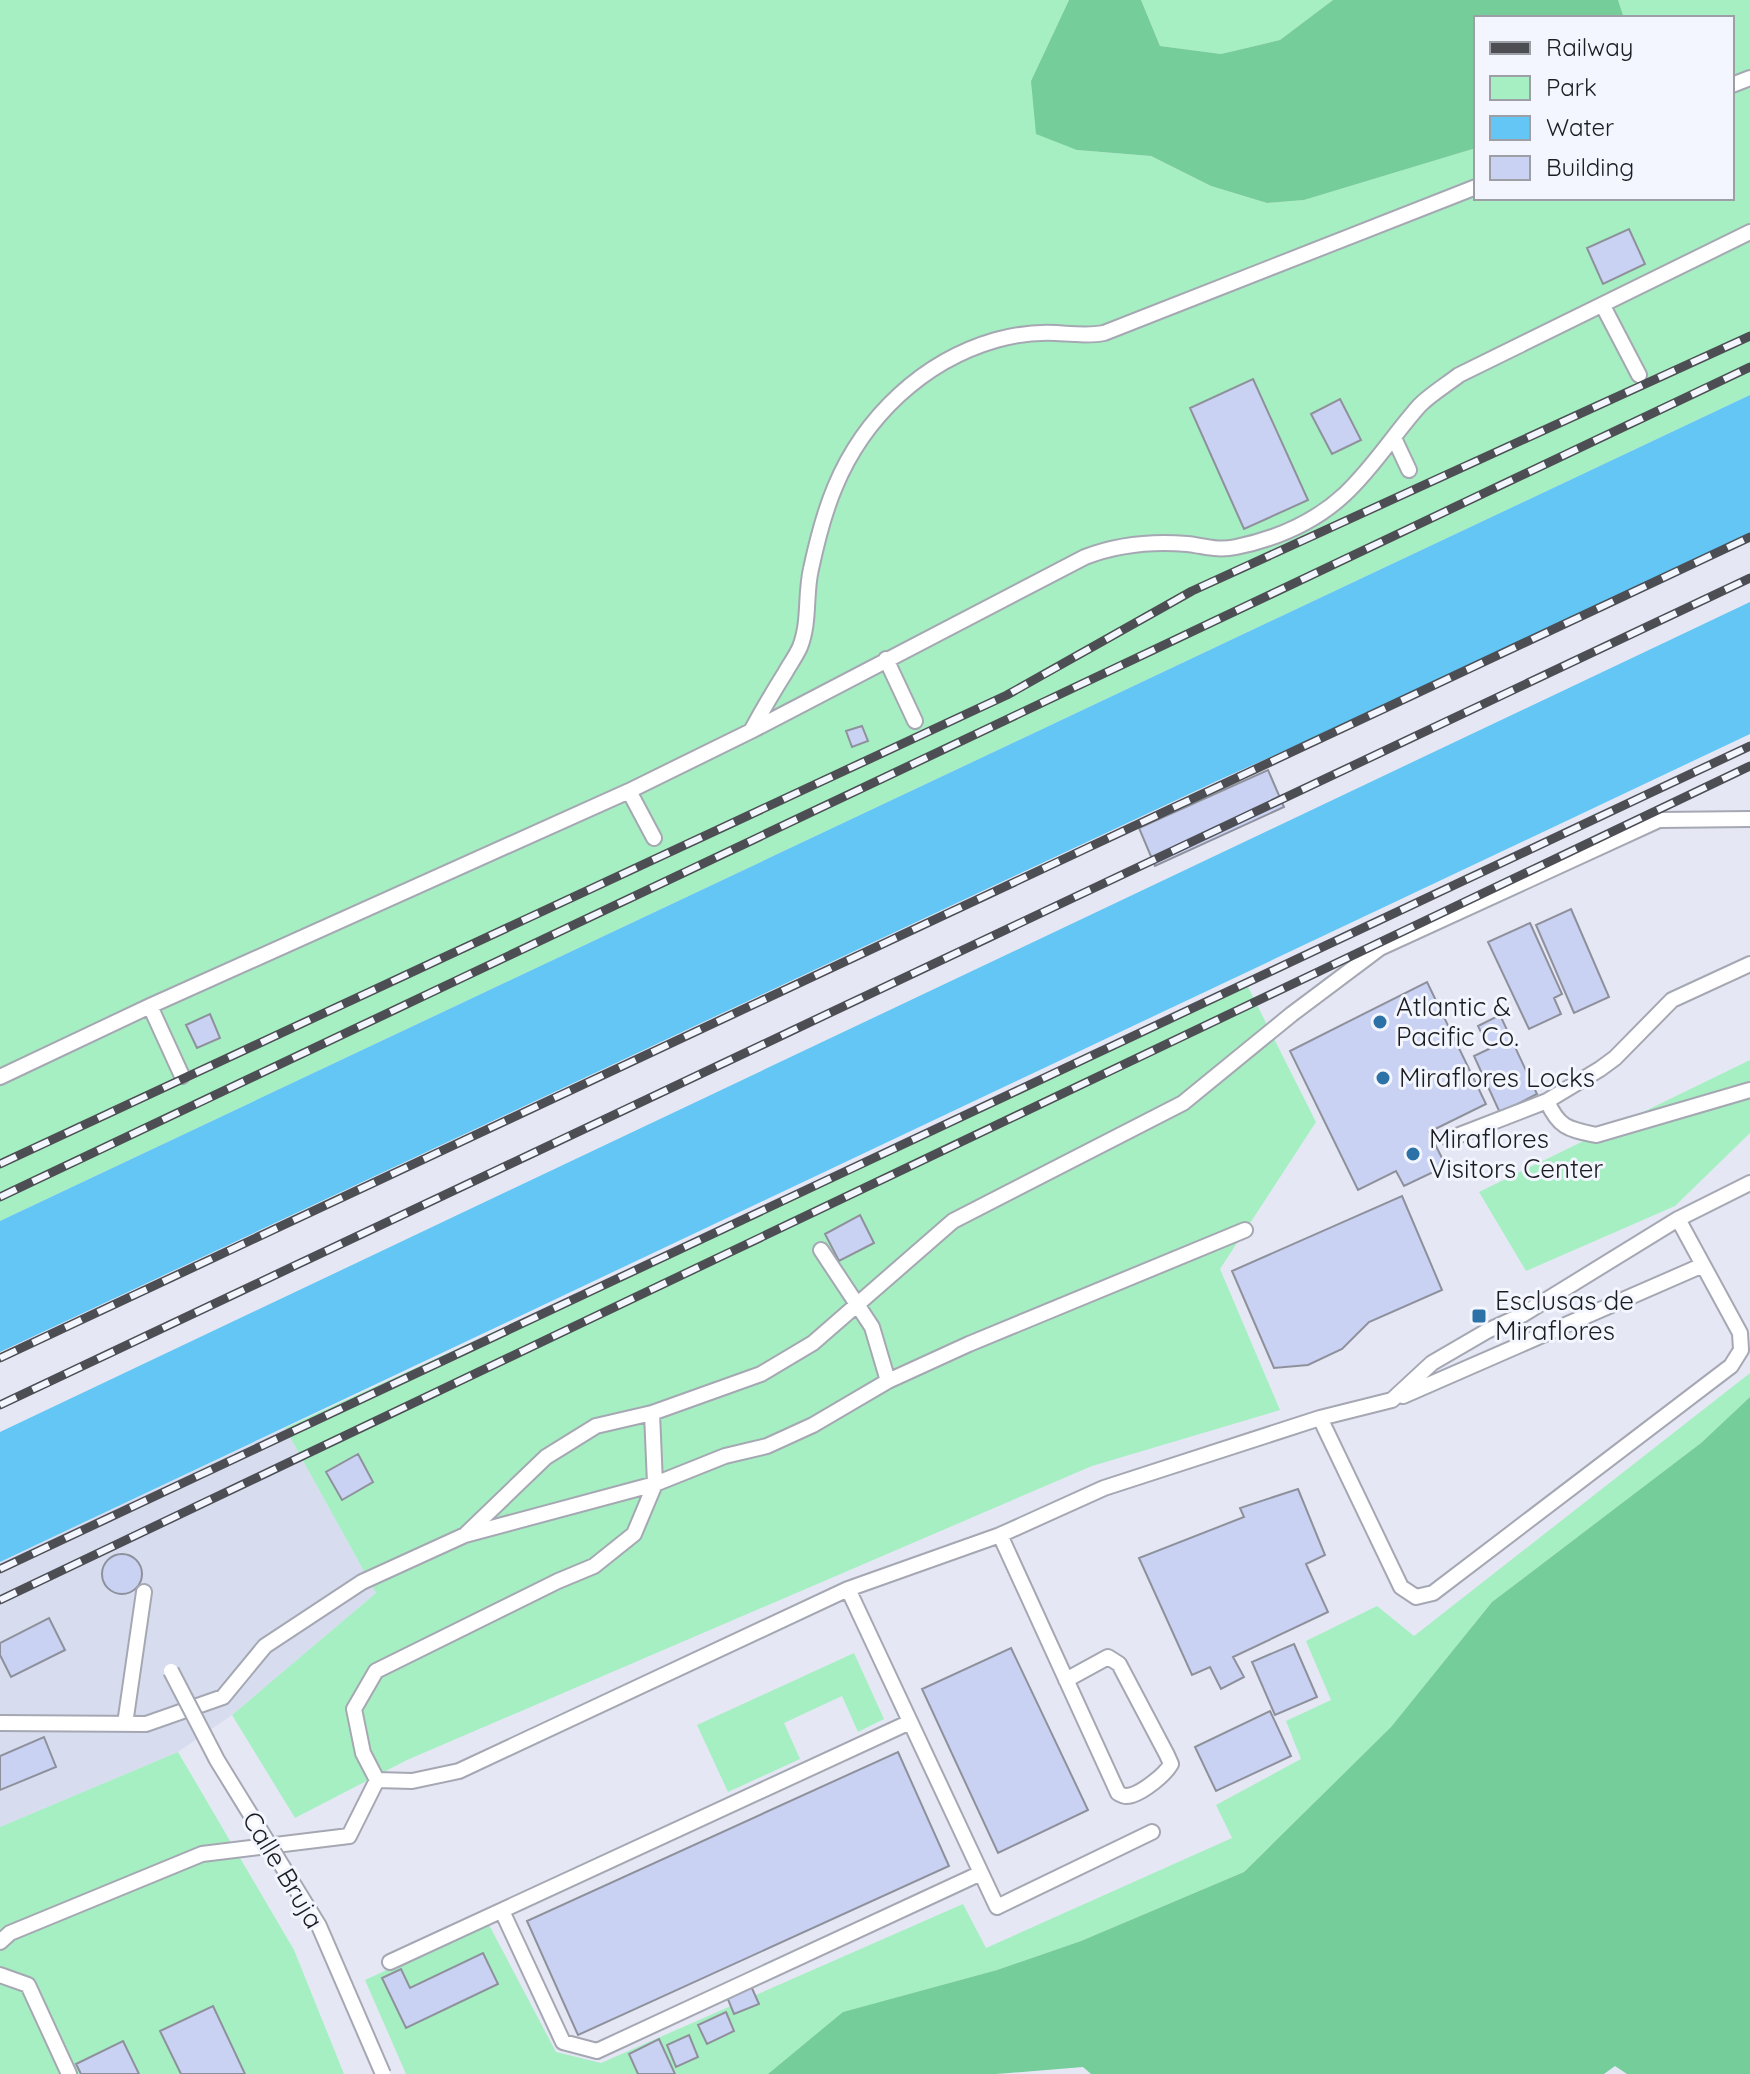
<svg xmlns="http://www.w3.org/2000/svg" width="1750" height="2074" viewBox="0 0 1750 2074" font-family="Quicksand,sans-serif">
	<rect width="100%" height="100%" fill="#e5e8f4"/>
	<path fill="#d7ddef" d="M 285,1428 L 376,1593 L 232,1715 L 178,1752 L 0,1827 L 0,1562 Z"/>
	<path fill="#a6efc2" d="M 0,0 L 1069,0 L 1031,81 L 1077,150 L 1151,156 L 1211,186 L 1267,203 L 1304,200 L 1476,148 L 1476,198 L 1732,198 L 1732,18 L 1624,18 L 1618,0 L 1750,0 L 1750,395 L 0,1221 Z
		M 1141,0 L 1333,0 L 1280,40 L 1221,54 L 1160,46 Z
		M 1247,985 L 1316,1122 L 1220,1269 L 1280,1410 L 1092,1466 L 407,1760 L 295,1818 L 232,1715 L 376,1593 L 285,1428 Z
		M 1750,1060 L 1750,1133 L 1675,1206 L 1526,1271 L 1479,1192 Z
		M 1750,1373 L 1750,1397 L 1701,1443 L 1492,1602 L 1391,1727 L 1244,1872 L 1081,1941 L 997,1970 L 844,2012 L 768,2074 L 406,2074 L 365,1980 L 488,1923 L 556,2052 L 601,2063 L 963,1904 L 986,1948 L 1232,1838 L 1216,1805 L 1301,1759 L 1286,1721 L 1331,1700 L 1306,1641 L 1377,1606 L 1414,1636 Z
		M 854,1653 L 884,1719 L 858,1732 L 842,1696 L 784,1723 L 800,1759 L 728,1792 L 697,1725 Z
		M 178,1752 L 294,1950 L 344,2074 L 0,2074 L 0,1827 Z"/>
	<path fill="#75cd99" d="M 1069,0 L 1141,0 L 1160,46 L 1221,54 L 1280,40 L 1333,0 L 1618,0 L 1624,18 L 1476,18 L 1476,148 L 1304,200 L 1267,203 L 1211,186 L 1151,156 L 1077,150 L 1036,134 L 1031,81 Z
		M 1750,1397 L 1750,2074 L 1627,2074 L 1615,2066 L 1604,2074 L 1091,2074 L 1083,2067 L 996,2074 L 768,2074 L 843,2012 L 997,1970 L 1081,1941 L 1244,1872 L 1391,1727 L 1492,1602 L 1701,1443 Z"/>
	<path fill="#63c6f4" d="M 1750,395 L 1750,533 L 1306,741 L 1219,780 L 0,1352 L 0,1221 Z
		M 1750,602 L 1750,734 L 0,1562 L 0,1432 Z"/>
	<path fill="#c9d2f2" stroke="#8e919c" stroke-width="2" d="M 1629,229 L 1645,264 L 1603,284 L 1587,248 Z
		M 1253,379 L 1308,500 L 1244,529 L 1190,408 Z
		M 1340,399 L 1361,440 L 1332,454 L 1311,414 Z
		M 862,726 L 868,741 L 852,747 L 846,731 Z
		M 1268,770 L 1284,807 L 1155,866 L 1139,828 Z
		M 1571,909 L 1609,997 L 1574,1013 L 1536,925 Z
		M 1530,923 L 1562,994 L 1554,998 L 1561,1014 L 1529,1029 L 1488,942 Z
		M 1427,982 L 1486,1104 L 1429,1132 L 1446,1166 L 1404,1186 L 1396,1171 L 1358,1190 L 1290,1051 Z
		M 210,1014 L 220,1038 L 197,1048 L 186,1025 Z
		M 1500,1015 L 1537,1094 L 1500,1113 L 1474,1056 L 1489,1049 L 1478,1026 Z
		M 1402,1196 L 1442,1290 L 1369,1322 L 1342,1349 L 1308,1365 L 1274,1368 L 1232,1271 Z
		M 860,1215 L 874,1243 L 839,1261 L 825,1234 Z
		M 358,1454 L 373,1482 L 342,1500 L 326,1472 Z
		M 1298,1489 L 1325,1555 L 1306,1564 L 1328,1612 L 1233,1657 L 1244,1677 L 1221,1689 L 1210,1667 L 1192,1675 L 1139,1558 L 1244,1517 L 1240,1508 Z
		M102 1574a20 20 0 1 1 40 0a20 20 0 1 1-40 0Z
		M 49,1618 L 65,1650 L 11,1677 L 0,1655 L 0,1643 Z
		M 1294,1644 L 1317,1697 L 1275,1715 L 1252,1662 Z
		M 1011,1648 L 1088,1810 L 998,1853 L 922,1689 Z
		M 1270,1711 L 1291,1756 L 1216,1791 L 1195,1747 Z
		M 44,1737 L 56,1767 L 0,1790 L 0,1756 Z
		M 898,1752 L 949,1866 L 578,2035 L 527,1921 Z
		M 483,1953 L 498,1984 L 406,2028 L 382,1978 L 401,1969 L 410,1988 Z
		M 751,1986 L 759,2004 L 734,2014 L 727,1997 Z
		M 213,2006 L 245,2074 L 181,2074 L 160,2031 Z
		M 726,2012 L 734,2031 L 707,2044 L 698,2025 Z
		M 689,2035 L 698,2057 L 676,2067 L 667,2045 Z
		M 659,2039 L 675,2074 L 638,2074 L 629,2054 Z
		M 123,2041 L 139,2074 L 81,2074 L 76,2064 Z"/>
	<g fill="none" stroke-linecap="round" stroke-linejoin="round">
		<defs>
			<path id="lane" d="M 1732,85 L 1750,78
				M 1603,306 L 1639,375
				M 1394,438 L 1409,470
				M 886,659 L 915,721
				M 751,731 C 762,711 773,692 785,673 C 790,664 796,656 800,647 C 810,622 805,594 811,569 C 817,541 824,513 835,487 C 864,417 923,361 996,340 C 1014,335 1037,332 1056,333 C 1073,334 1088,336 1104,333 L 1476,187
				M 629,791 L 654,838
				M 150,1006 L 182,1076
				M 0,1077 L 150,1006 L 629,791 L 751,731 L 1085,557 C 1119,544 1151,541 1187,544 C 1205,546 1217,551 1236,547 C 1275,539 1315,522 1345,494 C 1373,468 1394,434 1420,405 C 1431,394 1446,385 1459,375 L 1750,232
				M 1547,1101 C 1559,1128 1568,1129 1596,1135 L 1750,1090
				M 1449,1139 L 1547,1101 L 1600,1069 L 1615,1058 L 1672,1000 L 1750,964
				M 821,1250 L 872,1327 L 888,1381
				M 1403,1396 L 1703,1265
				M 1320,1418 L 1401,1587 L 1416,1597 L 1433,1593 L 1731,1366 L 1741,1350 L 1740,1333 L 1678,1219
				M 465,1535 L 546,1457 L 596,1426 L 652,1413 L 761,1374 L 813,1343 L 953,1221 L 1183,1103 L 1292,1014 L 1380,948 L 1659,820 L 1750,819
				M 1000,1535 L 1118,1793 C 1124,1796 1125,1797 1132,1795 C 1144,1791 1165,1775 1171,1764 L 1167,1755 L 1119,1664 L 1108,1657 L 1066,1680
				M 848,1589 L 997,1907 L 1152,1832
				M 0,1723 L 146,1724 L 223,1697 L 265,1646 L 362,1582 L 465,1535 L 655,1484 L 725,1456 L 767,1446 L 813,1425 L 888,1381 L 969,1344 L 1245,1230
				M 125,1724 L 144,1592
				M 377,1780 L 363,1753 L 354,1709 L 376,1671 L 558,1581 L 594,1566 L 634,1534 L 655,1484 L 652,1413
				M 502,1911 L 563,2042 L 597,2051 L 981,1873
				M 0,1942 L 10,1933 L 202,1854 L 349,1836 L 377,1780 L 412,1781 L 459,1771 L 848,1589 L 1000,1535 L 1104,1488 L 1320,1418 L 1392,1400 L 1432,1363 L 1487,1331 L 1522,1315 L 1678,1219 L 1750,1183
				M 390,1962 L 910,1722
				M 0,1975 L 28,1985 L 69,2074"/>
		</defs>
		<use href="#lane" stroke="#a5a8b3" stroke-width="18"/>
		<use href="#lane" stroke="#fff" stroke-width="14"/>
		<defs>
			<path id="rail" d="M 0,1164 L 1007,695 L 1192,591 L 1750,336
				M 0,1197 L 1750,367
				M 0,1358 L 1750,537
				M 0,1405 L 1750,578
				M 0,1569 L 1750,746
				M 0,1600 L 1750,766"/>
		</defs>
		<use href="#rail" stroke="#4c4e54" stroke-width="9"/>
		<use href="#rail" stroke="#f3f6ff" stroke-width="6" stroke-dasharray="18" stroke-linecap="butt"/>
		<defs>
			<path id="lane-bridge" d="M 171,1671 L 217,1760 L 319,1926 L 383,2074"/>
		</defs>
		<use href="#lane-bridge" stroke="#a5a8b3" stroke-width="18" stroke-linecap="butt"/>
		<use href="#lane-bridge" stroke="#fff" stroke-width="14"/>
	</g>
	<g fill="#2d72a7" stroke="#f3f6ff" stroke-width="3">
		<circle cx="1380" cy="1022" r="8"/>
		<circle cx="1383" cy="1078" r="8"/>
		<circle cx="1413" cy="1154" r="8"/>
		<rect x="1471" y="1308" width="16" height="16" rx="4"/>
	</g>
	<g text-anchor="middle" stroke-width="6" stroke-linejoin="round" paint-order="stroke">
		<g font-size="26" fill="#1c1d21" stroke="#f3f6ff" text-anchor="start">
			<text x="1396" y="1016">Atlantic &amp;<tspan x="1396" dy="30">Pacific Co.</tspan></text>
			<text x="1399" y="1087">Miraflores Locks</text>
			<text x="1429" y="1148">Miraflores<tspan x="1429" dy="30">Visitors Center</tspan></text>
			<text x="1495" y="1310">Esclusas de<tspan x="1495" dy="30">Miraflores</tspan></text>
		</g>
		<g font-size="26" fill="#1c1d21" stroke="#f3f6ff">
			<text transform="translate(283 1870) rotate(59)" y="9">Calle Bruja</text>
		</g>
	</g>
	<rect x="1474" y="16" width="260" height="184" fill="#f3f6ff" stroke="#9d9fa6" stroke-width="2"/>
	<rect x="1490" y="42" width="40" height="12" fill="#4c4e54" stroke="#9d9fa6" stroke-width="2"/>
	<text x="1546" y="56" font-size="24" fill="#1c1d21">Railway</text>
	<rect x="1490" y="76" width="40" height="24" fill="#a6efc2" stroke="#9d9fa6" stroke-width="2"/>
	<text x="1546" y="96" font-size="24" fill="#1c1d21">Park</text>
	<rect x="1490" y="116" width="40" height="24" fill="#63c6f4" stroke="#9d9fa6" stroke-width="2"/>
	<text x="1546" y="136" font-size="24" fill="#1c1d21">Water</text>
	<rect x="1490" y="156" width="40" height="24" fill="#c9d2f2" stroke="#9d9fa6" stroke-width="2"/>
	<text x="1546" y="176" font-size="24" fill="#1c1d21">Building</text>
</svg>
